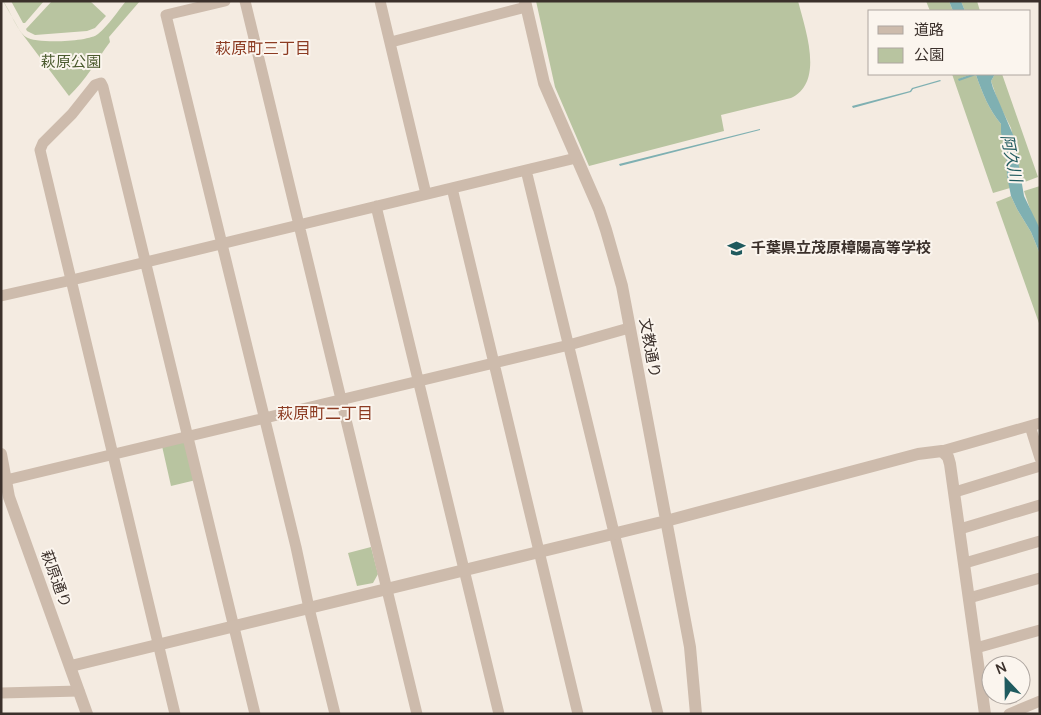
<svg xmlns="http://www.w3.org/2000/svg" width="1041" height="715" viewBox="0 0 1041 715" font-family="Manrope,'Noto Sans JP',sans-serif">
	<rect width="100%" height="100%" fill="#f4ebe1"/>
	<path fill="#b8c4a0" d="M 3,1 C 10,10 17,31 26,37 C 36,44 89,42 98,34 C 109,25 117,12 126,1 L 140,1 L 109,37 L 110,42 C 96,61 86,80 69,96 L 20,31 Z
		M 11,1 L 44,1 L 25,23 L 23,23 Z
		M 52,1 L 90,1 L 106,16 L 95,28 L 87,31 L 35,35 L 27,31 L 26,29 Z
		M 536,1 L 798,1 C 805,29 825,82 791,98 L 721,115 L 724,131 L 589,166 L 555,87 Z
		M 926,1 L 949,1 L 953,11 L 930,11 Z
		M 961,1 L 977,1 L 980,11 L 965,11 Z
		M 952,74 L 972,74 L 959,79 L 976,75 C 982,92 989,110 1001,124 C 1002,132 1005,139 1006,148 C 1008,162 1006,174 1010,188 L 993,193 Z
		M 995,74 L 1002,74 L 1038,177 L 1022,183 L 1011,128 L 999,104 L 991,81 Z
		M 1040,186 L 1040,229 L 1033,218 L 1024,191 Z
		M 1011,196 L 1017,209 L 1031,232 L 1040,254 L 1040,326 L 996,202 Z
		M 182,441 L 187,445 L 196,480 L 171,486 L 162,446 Z
		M 371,547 L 378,574 L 373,583 L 357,586 L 348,553 Z"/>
	<path fill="#7fb0b2" d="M 949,1 L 961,1 L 965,11 L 953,11 Z
		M 972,74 L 995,74 L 991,81 L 993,88 L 1014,137 L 1024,196 L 1040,229 L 1040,254 L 1031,232 L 1017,209 L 1011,196 L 1007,176 L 1006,147 L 1001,133 L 1001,124 C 989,110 982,92 976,75 L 959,81 L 958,79 Z
		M 940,80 L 941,81 L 913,89 L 911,92 L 853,108 L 852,106 L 910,91 L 912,88 Z
		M 760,129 L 760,130 L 620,166 L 619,164 Z"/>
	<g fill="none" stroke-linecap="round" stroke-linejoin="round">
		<path stroke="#cdbbac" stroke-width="11" d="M 225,1 L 166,15 L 296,547 L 309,608 L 335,714
			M 245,1 L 417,714
			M 380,1 L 426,194
			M 391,42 L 526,7
			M 526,170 L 658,714
			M 452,188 L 578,714
			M 376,206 L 499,714
			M 1,296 L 72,280 L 576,158
			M 1030,426 L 1040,458
			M 942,451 L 1040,423
			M 6,480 L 569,345 L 629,328
			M 955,492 L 1040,466
			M 960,529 L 1040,505
			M 965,563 L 1040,541
			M 969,598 L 1040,578
			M 976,648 L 1040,630
			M 1,693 L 79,691
			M 175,714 L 40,150 L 43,143 L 72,114 L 95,85 L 101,83 L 103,87 L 255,714
			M 1009,714 L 1040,701"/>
		<path stroke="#cdbbac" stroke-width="12" d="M 525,1 L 544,83 L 599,209 L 606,230 L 622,286 L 690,647 L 696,714
			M 1,454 L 9,497 L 87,714
			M 71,666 L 666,521 L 918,454 L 942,451 L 948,457 L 950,464 L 985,714"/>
	</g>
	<defs>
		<symbol id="school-bare" viewBox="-9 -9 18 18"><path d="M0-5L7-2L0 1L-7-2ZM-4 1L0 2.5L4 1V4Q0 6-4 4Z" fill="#1f5a5e" stroke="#fbf5ee" stroke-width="2.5" paint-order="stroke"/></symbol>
	</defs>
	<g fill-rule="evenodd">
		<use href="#school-bare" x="724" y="236" width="25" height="25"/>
	</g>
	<g text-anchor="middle" stroke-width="4" stroke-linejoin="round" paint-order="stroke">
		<g font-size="15" fill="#4a5a2e" stroke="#fbf5ee">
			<text x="71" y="67">萩原公園</text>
		</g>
		<g font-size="15" font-weight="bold" fill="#3b302b" stroke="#fbf5ee" text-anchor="start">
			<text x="751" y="253">千葉県立茂原樟陽高等学校</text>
		</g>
		<g font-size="15" fill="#3b302b" stroke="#fbf5ee">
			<text transform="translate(650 348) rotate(80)" y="5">文教通り</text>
			<text transform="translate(56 579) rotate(70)" y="5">萩原通り</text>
		</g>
		<g font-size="16" fill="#8c3b22" stroke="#fbf5ee">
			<text x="263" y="54">萩原町三丁目</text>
			<text x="325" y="419">萩原町二丁目</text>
		</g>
		<g font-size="16" font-style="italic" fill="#1f5a5e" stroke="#fbf5ee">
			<text transform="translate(1012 158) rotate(78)" y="6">阿久川</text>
		</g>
	</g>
	<rect width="1041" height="715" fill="none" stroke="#3b302b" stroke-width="5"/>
	<rect x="868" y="10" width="162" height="65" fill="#fbf5ee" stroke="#aea6a0"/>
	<rect x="878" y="26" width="25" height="8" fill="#cdbbac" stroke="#aea6a0"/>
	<text x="914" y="35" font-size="15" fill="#3b302b">道路</text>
	<rect x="878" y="48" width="25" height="15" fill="#b8c4a0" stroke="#aea6a0"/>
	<text x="914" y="60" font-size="15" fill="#3b302b">公園</text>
	<g transform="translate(1006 680) rotate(338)"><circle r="24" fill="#fbf5ee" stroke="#aea6a0"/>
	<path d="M0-4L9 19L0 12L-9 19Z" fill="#1f5a5e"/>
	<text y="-8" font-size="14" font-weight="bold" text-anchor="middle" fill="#3b302b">N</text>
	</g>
</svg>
